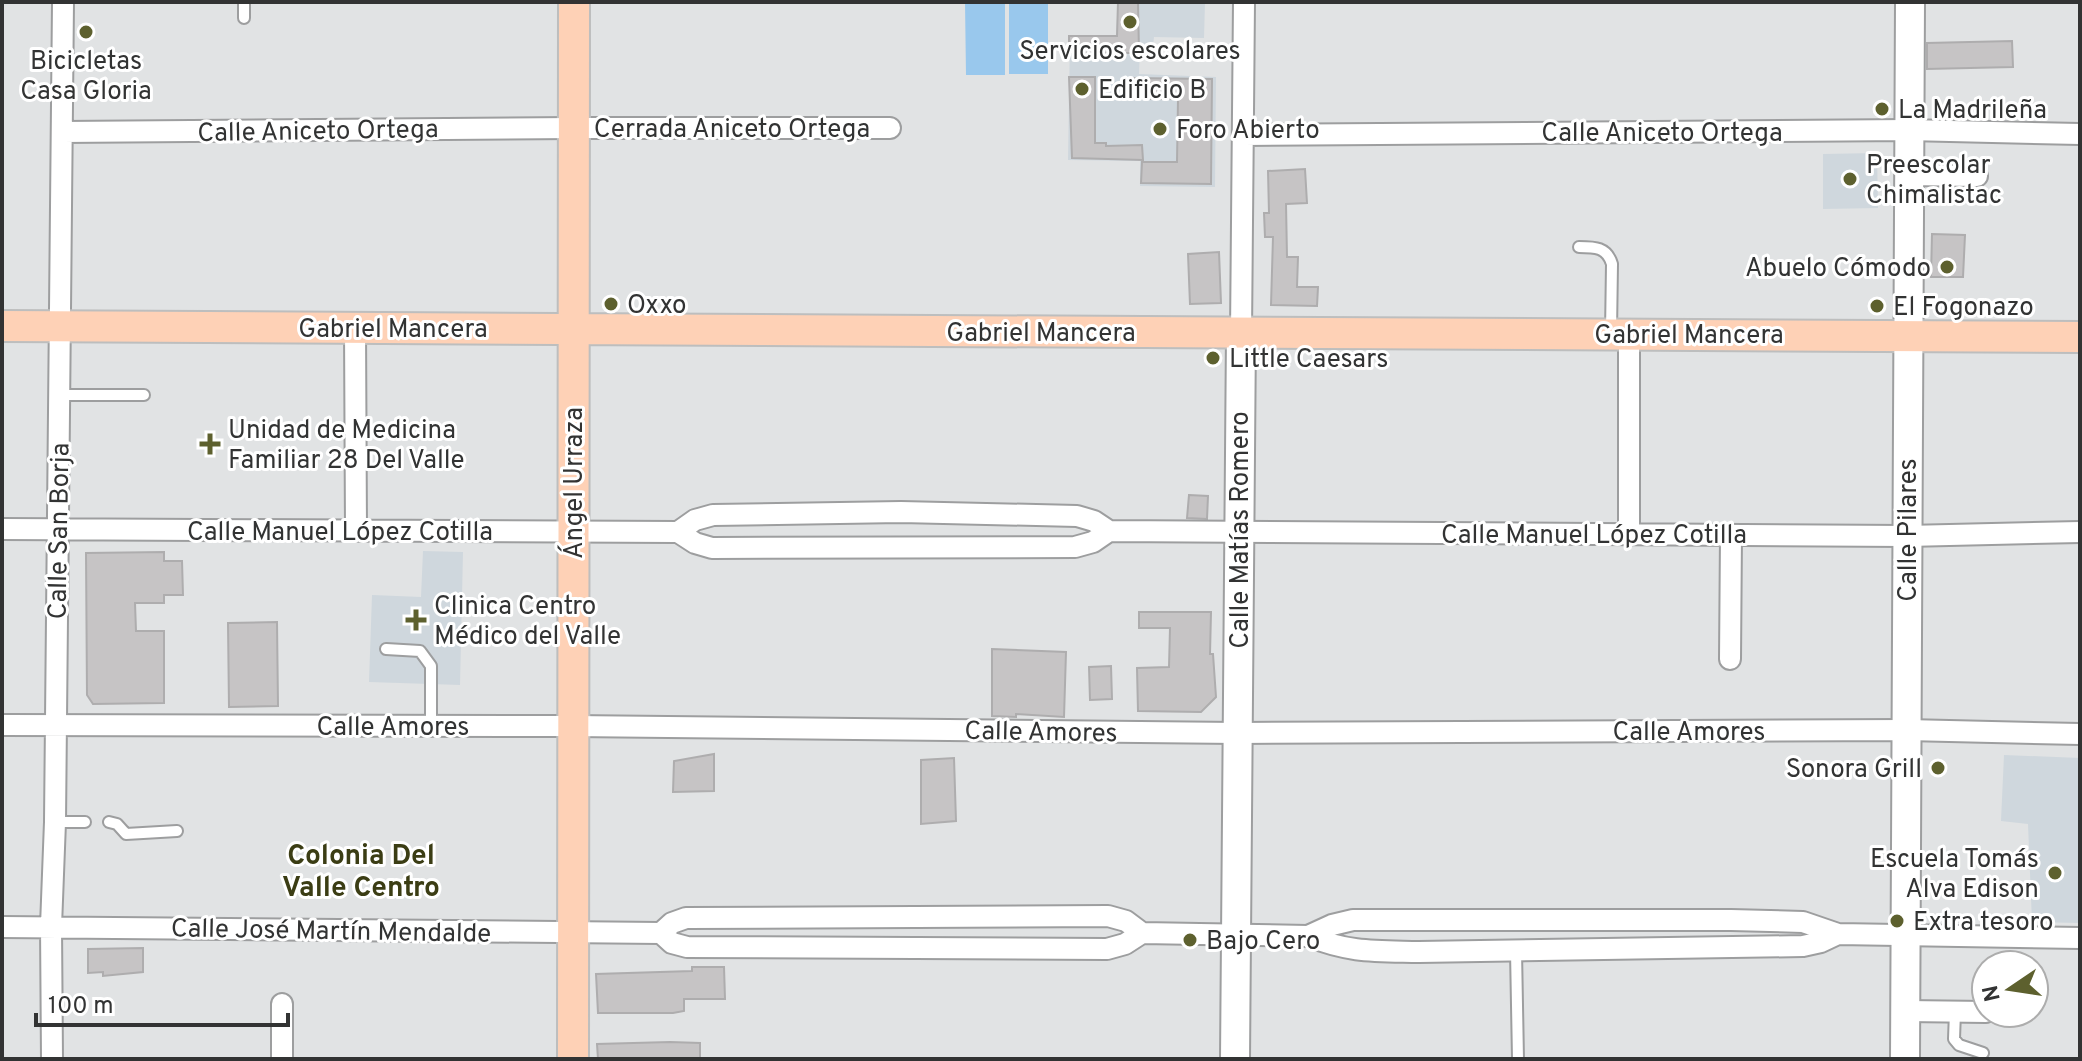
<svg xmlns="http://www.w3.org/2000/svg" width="2082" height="1061" viewBox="0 0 2082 1061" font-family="Overpass,sans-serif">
	<rect width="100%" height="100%" fill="#e1e3e4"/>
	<path fill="#cfd7dd" d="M 1118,2 L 1205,2 L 1204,38 L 1154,37 L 1153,46 L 1140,46 L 1139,74 L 1216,77 L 1215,187 L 1140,186 L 1140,161 L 1068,160 L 1070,37 L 1116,38 Z
		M 1877,153 L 1878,208 L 1823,209 L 1823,154 Z
		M 423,551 L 463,552 L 460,685 L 369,682 L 372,595 L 421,597 Z
		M 2004,755 L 2080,758 L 2080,923 L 2032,922 L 2028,824 L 2001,821 Z"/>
	<path fill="#99c8ed" d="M 965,2 L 1005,2 L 1005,75 L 966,75 Z
		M 1009,2 L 1048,2 L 1048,74 L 1009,74 Z"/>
	<path fill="#c6c4c5" stroke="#aeadae" stroke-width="2" d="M 1118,2 L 1138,2 L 1139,53 L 1069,53 L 1069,36 L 1117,36 Z
		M 2012,41 L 2013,67 L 1927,69 L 1927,43 Z
		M 1069,77 L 1095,77 L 1095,143 L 1106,143 L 1106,146 L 1142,145 L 1143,160 L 1072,158 Z
		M 1129,78 L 1212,79 L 1211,184 L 1141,183 L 1142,162 L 1177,162 L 1178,99 L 1129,99 Z
		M 1305,169 L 1307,203 L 1286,204 L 1287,257 L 1298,257 L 1297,287 L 1318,287 L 1317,306 L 1271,305 L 1273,237 L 1265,237 L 1264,213 L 1269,213 L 1268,171 Z
		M 1932,234 L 1965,235 L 1963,277 L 1931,277 Z
		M 1219,252 L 1221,303 L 1190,304 L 1188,254 Z
		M 1189,495 L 1208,496 L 1207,519 L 1187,518 Z
		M 164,552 L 164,561 L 182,561 L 183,595 L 164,595 L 164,603 L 135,603 L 136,631 L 164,631 L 164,703 L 93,704 L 87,695 L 86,553 Z
		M 1139,612 L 1211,612 L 1210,654 L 1213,654 L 1216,697 L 1201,712 L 1138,711 L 1137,668 L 1169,667 L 1170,628 L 1139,628 Z
		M 277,622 L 278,706 L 229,707 L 228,623 Z
		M 992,649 L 1066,652 L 1064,717 L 1016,714 L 1016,717 L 992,716 Z
		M 1111,666 L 1112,699 L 1090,700 L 1089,667 Z
		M 714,754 L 714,791 L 673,792 L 674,761 Z
		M 954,758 L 956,821 L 921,824 L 921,760 Z
		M 143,948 L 143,972 L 103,976 L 103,972 L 88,973 L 88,949 Z
		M 692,967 L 724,967 L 725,999 L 684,999 L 684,1011 L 673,1013 L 598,1013 L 596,974 L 692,971 Z
		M 670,1042 L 700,1043 L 700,1059 L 598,1059 L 597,1044 Z"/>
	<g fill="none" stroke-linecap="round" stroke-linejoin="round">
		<defs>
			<path id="lane" d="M 244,2 L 244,18
				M 1579,247 C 1595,247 1607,247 1612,264 L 1611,332
				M 60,395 L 144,395
				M 386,649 L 420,651 L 431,666 L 431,726
				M 55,822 L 85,822
				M 109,822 L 117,824 L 126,834 L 177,831
				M 1516,951 L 1518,1059
				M 1955,1012 L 1954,1039 L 1959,1045 L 1983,1053"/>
			<path id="street" d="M 62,132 L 574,128 L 890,128
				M 1244,135 L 1908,130 L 2080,134
				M 1908,175 L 1977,176
				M 355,327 L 356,531
				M 1241,333 L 1244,2
				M 2,529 L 678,532 L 695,543 L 712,548 L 1075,547 L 1093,542 L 1109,531
				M 678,532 L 695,520 L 713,515 L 901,512 L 1077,516 L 1094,521 L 1109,531 L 1907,536 L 2080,532
				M 1629,534 L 1629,334
				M 1730,659 L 1731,535
				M 2,725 L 572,726 L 1238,733 L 1907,730 L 2080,734
				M 2,927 L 661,933 L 672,923 L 686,918 L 1108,916 L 1126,921 L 1142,933
				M 661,933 L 672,943 L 687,947 L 1107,949 L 1125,944 L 1142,933 L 1308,936 C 1350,953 1375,951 1419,952 L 1803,946 L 1821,942 L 1838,934
				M 1308,936 L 1332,925 L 1353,920 L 1731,920 L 1803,922 L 1838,934 L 2080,938
				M 282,1004 L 282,1059
				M 1906,1011 L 1986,1012
				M 52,1059 L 51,926 L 55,822 L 63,2"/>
			<path id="secondary" d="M 1235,1059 L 1241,333
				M 1905,1059 L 1910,2"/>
			<path id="primary" d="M 2,326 L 2080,337
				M 573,1059 L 574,2"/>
		</defs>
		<use href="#lane" stroke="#9d9e9f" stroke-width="14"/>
		<use href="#street" stroke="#9d9e9f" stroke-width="24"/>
		<use href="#secondary" stroke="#9d9e9f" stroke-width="32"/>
		<use href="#primary" stroke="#bdbebe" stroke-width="34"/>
		<use href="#lane" stroke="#fff" stroke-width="10"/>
		<use href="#street" stroke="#fff" stroke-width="20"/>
		<use href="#secondary" stroke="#fff" stroke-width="28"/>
		<use href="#primary" stroke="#fed1b6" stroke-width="30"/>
	</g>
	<g fill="#5d602e" stroke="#fff" stroke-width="3">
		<circle cx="1130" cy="22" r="8"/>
		<circle cx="86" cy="32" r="8"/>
		<circle cx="1082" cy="89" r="8"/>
		<circle cx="1882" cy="109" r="8"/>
		<circle cx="1160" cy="129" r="8"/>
		<circle cx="1850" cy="179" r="8"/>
		<circle cx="1947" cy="267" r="8"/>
		<circle cx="611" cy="304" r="8"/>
		<circle cx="1877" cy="306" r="8"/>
		<circle cx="1213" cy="358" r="8"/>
		<path d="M206 432h8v8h8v8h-8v8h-8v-8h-8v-8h8z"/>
		<path d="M412 608h8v8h8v8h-8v8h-8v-8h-8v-8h8z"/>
		<circle cx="1938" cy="768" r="8"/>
		<circle cx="2055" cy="873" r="8"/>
		<circle cx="1897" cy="921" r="8"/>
		<circle cx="1190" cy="940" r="8"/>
	</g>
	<g text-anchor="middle" stroke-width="6" stroke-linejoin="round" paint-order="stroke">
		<g font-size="26" fill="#323333" stroke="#fff" text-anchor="start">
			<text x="1130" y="59" text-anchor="middle">Servicios escolares</text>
			<text x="86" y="69" text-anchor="middle">Bicicletas<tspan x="86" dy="30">Casa Gloria</tspan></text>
			<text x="1098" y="98">Edificio B</text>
			<text x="1898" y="118">La Madrileña</text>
			<text x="1176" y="138">Foro Abierto</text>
			<text x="1866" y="173">Preescolar<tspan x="1866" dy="30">Chimalistac</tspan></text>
			<text x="1931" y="276" text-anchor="end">Abuelo Cómodo</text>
			<text x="627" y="313">Oxxo</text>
			<text x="1893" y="315">El Fogonazo</text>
			<text x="1229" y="367">Little Caesars</text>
			<text x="228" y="438">Unidad de Medicina<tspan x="228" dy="30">Familiar 28 Del Valle</tspan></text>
			<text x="434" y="614">Clinica Centro<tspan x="434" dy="30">Médico del Valle</tspan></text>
			<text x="1922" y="777" text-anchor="end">Sonora Grill</text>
			<text x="2039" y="867" text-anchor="end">Escuela Tomás<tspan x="2039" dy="30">Alva Edison</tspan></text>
			<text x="1913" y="930">Extra tesoro</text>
			<text x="1206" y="949">Bajo Cero</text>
		</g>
		<g font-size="26" fill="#323333" stroke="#fff">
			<text x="732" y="137">Cerrada Aniceto Ortega</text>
			<text transform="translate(318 130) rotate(-1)" y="9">Calle Aniceto Ortega</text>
			<text x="1662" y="141">Calle Aniceto Ortega</text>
			<text x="393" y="337">Gabriel Mancera</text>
			<text x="1041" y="341">Gabriel Mancera</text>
			<text x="1689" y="343">Gabriel Mancera</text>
			<text transform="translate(573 483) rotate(-90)" y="9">Ángel Urraza</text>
			<text transform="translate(1239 530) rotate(-90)" y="9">Calle Matías Romero</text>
			<text transform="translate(1907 530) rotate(-90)" y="9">Calle Pilares</text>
			<text transform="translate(58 531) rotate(-89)" y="9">Calle San Borja</text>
			<text x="340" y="540">Calle Manuel López Cotilla</text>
			<text x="1594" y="543">Calle Manuel López Cotilla</text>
			<text x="393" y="735">Calle Amores</text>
			<text transform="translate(1041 731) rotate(1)" y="9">Calle Amores</text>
			<text x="1689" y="740">Calle Amores</text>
			<text transform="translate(331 930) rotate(1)" y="9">Calle José Martín Mendalde</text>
		</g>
		<g font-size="28" font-weight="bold" fill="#3b3d14" stroke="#fff">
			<text x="361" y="864">Colonia Del<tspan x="361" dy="32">Valle Centro</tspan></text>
		</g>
	</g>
	<rect width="2082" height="1061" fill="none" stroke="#323333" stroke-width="8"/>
	<g transform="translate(2010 989) rotate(257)"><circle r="38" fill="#ffffff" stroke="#adadad" stroke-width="2"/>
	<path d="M0-6L14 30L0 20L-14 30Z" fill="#5d602e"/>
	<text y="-12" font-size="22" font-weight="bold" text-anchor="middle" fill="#323333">N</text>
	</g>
	<path d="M36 1013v12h252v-12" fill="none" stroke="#323333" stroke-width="4"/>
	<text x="48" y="1013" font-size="24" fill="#323333" stroke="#ffffff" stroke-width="6" paint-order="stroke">100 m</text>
</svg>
